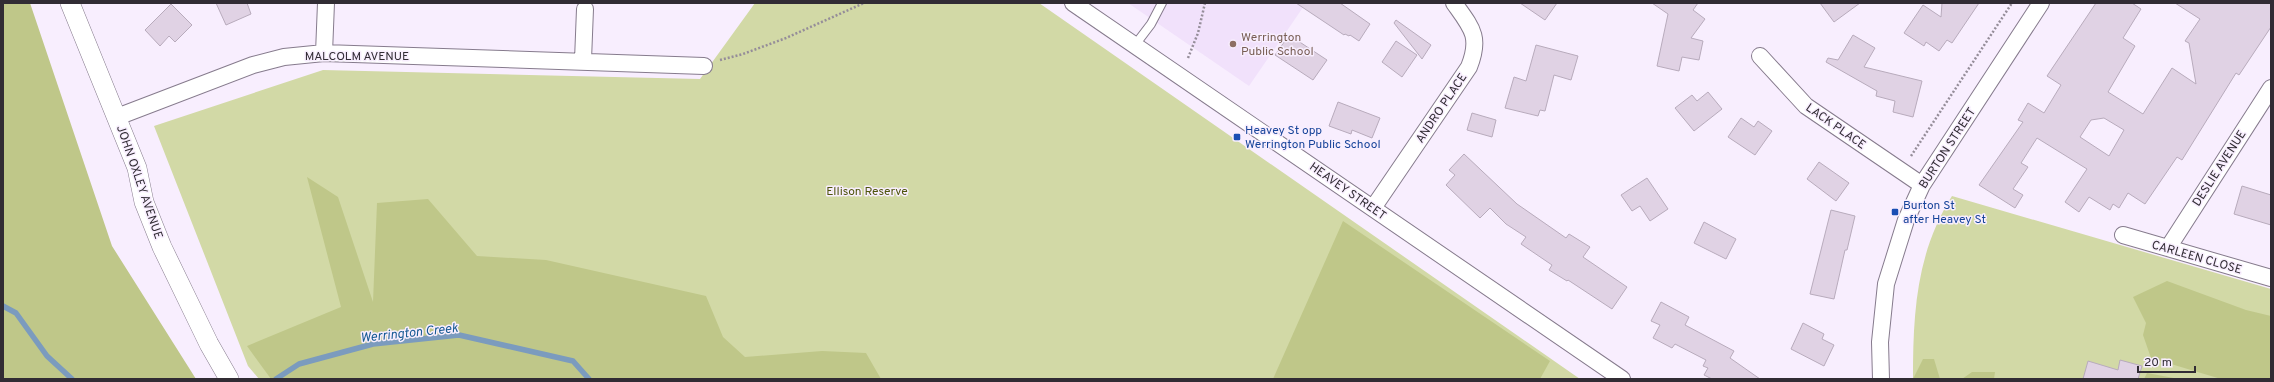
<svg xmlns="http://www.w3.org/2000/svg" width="2274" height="382" viewBox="0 0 2274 382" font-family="Overpass,sans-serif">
	<rect width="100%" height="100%" fill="#f8eefe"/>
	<path fill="#f1e1fb" d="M 1128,3 L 1306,3 L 1249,86 Z"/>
	<path fill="#d2d9a6" d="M 755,3 L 1039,3 L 1580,379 L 259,379 L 248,366 L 154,126 L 323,70 L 700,79 Z
		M 1952,196 L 2271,289 L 2271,379 L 1913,379 C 1913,314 1916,253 1952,196 Z"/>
	<path fill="#bfc789" d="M 3,3 L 30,3 L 112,246 L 196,379 L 3,379 Z
		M 307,177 L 338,197 L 373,302 L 377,203 L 428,199 L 477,256 L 546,260 L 706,296 L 723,337 L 745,357 L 822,351 L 866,353 L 881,379 L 271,379 L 247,346 L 341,307 Z
		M 1343,221 L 1550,361 L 1540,379 L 1273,379 Z
		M 2167,281 L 2246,310 L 2271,316 L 2271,379 L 2221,379 L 2151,358 L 2143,335 L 2146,323 L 2133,297 Z
		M 1923,359 L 1934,359 L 1940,379 L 1913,379 Z
		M 1972,372 L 1995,372 L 1994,379 L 1962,379 Z
		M 2147,373 L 2179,379 L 2144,379 Z"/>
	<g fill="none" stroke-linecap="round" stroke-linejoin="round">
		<path stroke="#7b9bbe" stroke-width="5.5" d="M 3,306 L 16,313 L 47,356 L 72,379
			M 276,379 L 299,364 L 373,344 L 459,335 L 573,361 L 589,379"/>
	</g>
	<path fill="#e0d2e4" stroke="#b8abbc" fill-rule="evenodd" d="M 216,3 L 247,3 L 251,14 L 226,25 Z
		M 1296,3 L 1340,3 L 1370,24 L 1359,41 L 1350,35 L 1349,36 L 1345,34 L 1344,35 Z
		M 1520,3 L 1557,3 L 1545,20 Z
		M 1652,3 L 1698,3 L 1693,10 L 1705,19 L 1691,38 L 1703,41 L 1699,60 L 1682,57 L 1679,71 L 1657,66 L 1668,14 Z
		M 1820,3 L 1860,3 L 1834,22 Z
		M 1942,3 L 1979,3 L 1952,43 L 1947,40 L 1939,51 L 1926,42 L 1924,46 L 1904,33 L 1923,5 L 1941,17 Z
		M 2096,3 L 2132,3 L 2141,9 L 2123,38 L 2135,46 L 2108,92 L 2143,114 L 2172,68 L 2196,84 L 2189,43 L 2185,41 L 2200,19 L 2175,3 L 2271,3 L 2271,27 L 2239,75 L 2236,73 L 2182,160 L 2177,157 L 2145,204 L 2128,193 L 2119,208 L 2113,204 L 2110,210 L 2089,197 L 2079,212 L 2065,202 L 2087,169 L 2037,138 L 2021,163 L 2028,167 L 2013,189 L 2023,195 L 2015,208 L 1979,185 L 2023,122 L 2018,120 L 2028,103 L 2044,113 L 2061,85 L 2047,76 ZM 2104,118 L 2124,130 L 2109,156 L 2080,137 L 2091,120 Z
		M 171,4 L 192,25 L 175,42 L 169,36 L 160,46 L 145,30 Z
		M 1396,20 L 1431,45 L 1422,59 L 1394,23 Z
		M 1289,35 L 1327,60 L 1313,80 L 1275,55 Z
		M 1853,35 L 1875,48 L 1864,67 L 1922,81 L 1913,117 L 1893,112 L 1895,101 L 1876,96 L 1877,91 L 1826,62 L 1828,58 L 1838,60 Z
		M 1396,41 L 1417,55 L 1402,77 L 1382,62 Z
		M 1536,45 L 1578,56 L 1571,80 L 1554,75 L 1545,111 L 1540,110 L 1538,116 L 1505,108 L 1514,77 L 1526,81 Z
		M 1708,92 L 1722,109 L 1694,131 L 1675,108 L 1692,95 L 1697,101 Z
		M 1338,102 L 1380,118 L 1372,138 L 1352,130 L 1351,134 L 1329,126 Z
		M 1472,113 L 1496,120 L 1492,137 L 1467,130 Z
		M 1741,118 L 1754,127 L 1758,121 L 1772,131 L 1755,155 L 1728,137 Z
		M 1464,154 L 1517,204 L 1566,238 L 1569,234 L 1590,247 L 1583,257 L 1627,287 L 1612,309 L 1568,280 L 1567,281 L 1549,270 L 1552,265 L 1521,244 L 1526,237 L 1506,224 L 1490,208 L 1480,218 L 1446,185 L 1455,175 L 1449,170 Z
		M 1819,162 L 1849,183 L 1836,201 L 1807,179 Z
		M 1647,178 L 1668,209 L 1650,221 L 1640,206 L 1632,211 L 1621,195 Z
		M 2242,186 L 2271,195 L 2271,225 L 2234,214 Z
		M 1831,210 L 1855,216 L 1847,250 L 1845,250 L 1834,299 L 1810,294 Z
		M 1704,222 L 1736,239 L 1726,259 L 1694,243 Z
		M 1661,302 L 1689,317 L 1685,325 L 1734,351 L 1730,358 L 1760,379 L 1712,379 L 1704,375 L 1708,368 L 1703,366 L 1706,360 L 1675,344 L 1672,348 L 1653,338 L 1660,325 L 1651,321 Z
		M 1803,323 L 1824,334 L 1822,339 L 1834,345 L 1824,366 L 1791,349 Z
		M 2120,360 L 2142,366 L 2138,379 L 2083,379 L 2088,361 L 2118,370 Z"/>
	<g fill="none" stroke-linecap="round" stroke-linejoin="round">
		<defs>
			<path id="service" d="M 1135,45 L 1151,24 L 1162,3"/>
			<path id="minor" d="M 1073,3 L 1622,379
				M 324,53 L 326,3
				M 1760,56 L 1806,106 L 1922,185
				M 583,60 L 585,9
				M 117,117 L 253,65 L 284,57 L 324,53 L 704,66
				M 1373,208 L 1469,67 C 1481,37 1472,28 1454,3
				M 2123,235 L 2271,278
				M 2168,248 L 2271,88
				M 1881,379 L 1880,342 L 1886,284 L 1906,220 L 1922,185 L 2041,3"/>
			<path id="tertiary" d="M 70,3 L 137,168 L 144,202 L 162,247 L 209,344 L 229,379"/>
		</defs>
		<use href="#service" stroke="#867b8d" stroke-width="10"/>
		<use href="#minor" stroke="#867b8d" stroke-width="18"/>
		<use href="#tertiary" stroke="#867b8d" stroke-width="20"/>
		<path stroke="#958d99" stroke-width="2.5" stroke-dasharray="2 2" stroke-linecap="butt" d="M 1188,58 L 1198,33 L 1205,3
			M 720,60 L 743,54 L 786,38 L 864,3
			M 1911,156 L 2012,3"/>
		<use href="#service" stroke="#fff" stroke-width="8"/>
		<use href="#minor" stroke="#fff" stroke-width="16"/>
		<use href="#tertiary" stroke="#fff" stroke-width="19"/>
	</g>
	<circle fill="#8d6e63" stroke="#f8eefe" stroke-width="1.5" cx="1233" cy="44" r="4"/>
	<g fill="#1a4fb4" stroke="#f8eefe" stroke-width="1.5">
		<rect x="1233" y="133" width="8" height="8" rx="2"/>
		<rect x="1891" y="208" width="8" height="8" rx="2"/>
	</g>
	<g text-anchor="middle" stroke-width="3" stroke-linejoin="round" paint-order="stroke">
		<g font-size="12" fill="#785e54" stroke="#f8eefe" text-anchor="start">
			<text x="1241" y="41">Werrington<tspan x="1241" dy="14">Public School</tspan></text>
		</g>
		<g font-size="12" fill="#312c34" stroke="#f8eefe">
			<text x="357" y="60">MALCOLM AVENUE</text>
			<text transform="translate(1441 108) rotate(-56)" y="4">ANDRO PLACE</text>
			<text transform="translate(1836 126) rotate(35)" y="4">LACK PLACE</text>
			<text transform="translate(1947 148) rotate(-57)" y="4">BURTON STREET</text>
			<text transform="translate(2219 168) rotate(-57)" y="4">DESLIE AVENUE</text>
			<text transform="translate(140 182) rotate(71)" y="4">JOHN OXLEY AVENUE</text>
			<text transform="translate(1348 191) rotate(35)" y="4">HEAVEY STREET</text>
			<text transform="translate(2197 257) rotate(16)" y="4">CARLEEN CLOSE</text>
		</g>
		<g font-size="12" fill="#164399" stroke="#f8eefe" text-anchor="start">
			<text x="1245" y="134">Heavey St opp<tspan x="1245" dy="14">Werrington Public School</tspan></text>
			<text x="1903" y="209">Burton St<tspan x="1903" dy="14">after Heavey St</tspan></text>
		</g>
		<g font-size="12" fill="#4e540b" stroke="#f8eefe">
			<text x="867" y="195">Ellison Reserve</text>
		</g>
		<g font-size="13" font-style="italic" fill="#165a93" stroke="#f8eefe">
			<text transform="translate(409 332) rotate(-6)" y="5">Werrington Creek</text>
		</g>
	</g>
	<rect width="2274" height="382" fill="none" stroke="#312c34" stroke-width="8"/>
	<path d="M2138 366v6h57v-6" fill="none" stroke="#312c34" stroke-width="2"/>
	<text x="2144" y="366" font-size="12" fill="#312c34" stroke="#f8eefe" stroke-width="3" paint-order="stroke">20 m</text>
</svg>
